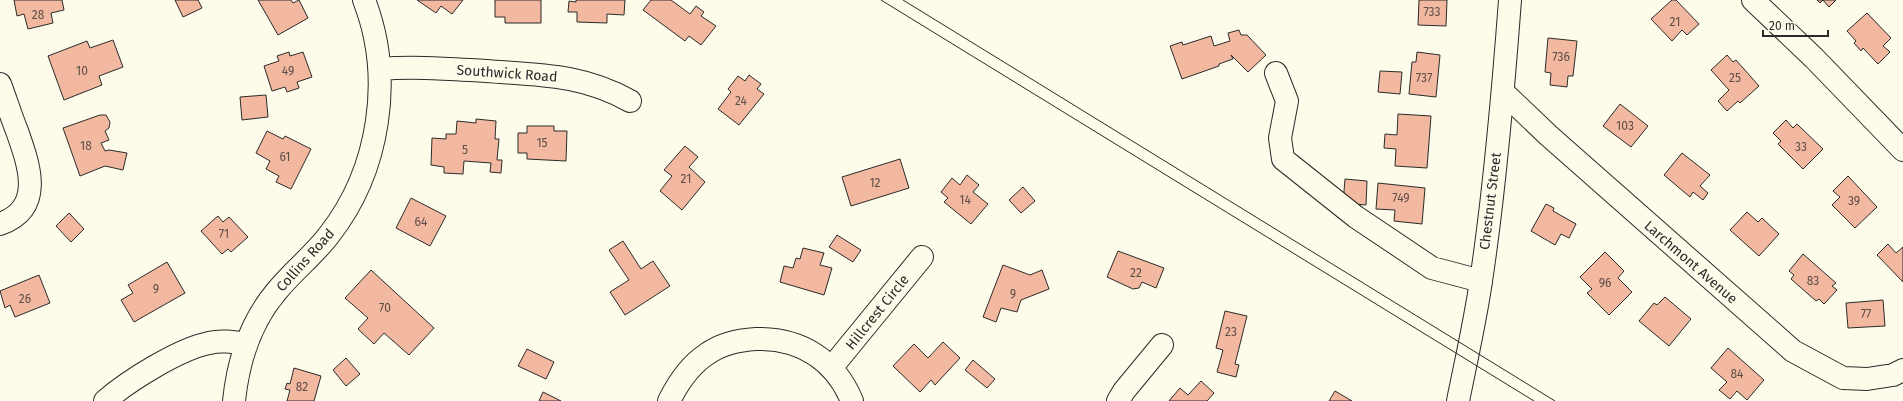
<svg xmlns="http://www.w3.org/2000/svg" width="1903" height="401" viewBox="0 0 1903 401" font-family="'Fira Sans',sans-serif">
	<rect width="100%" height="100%" fill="#fdfbea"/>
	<path fill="#f2b8a0" stroke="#2b2b2b" d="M 14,0 L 62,0 L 64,10 L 51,13 L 53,23 L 28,29 L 24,14 L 17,16 Z
		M 175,0 L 198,0 L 202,8 L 183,17 Z
		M 258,0 L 291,0 L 293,3 L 299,0 L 308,18 L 278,35 Z
		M 417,0 L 463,0 L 452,14 L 441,6 L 436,13 Z
		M 495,0 L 541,0 L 541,23 L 505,23 L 505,17 L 495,17 Z
		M 576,0 L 625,0 L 624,15 L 607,14 L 607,23 L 577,22 L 577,12 L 568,12 L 569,1 L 576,2 Z
		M 651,0 L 671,0 L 690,14 L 696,6 L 704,12 L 701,16 L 716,26 L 701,45 L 689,36 L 685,41 L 643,10 Z
		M 1419,0 L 1447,0 L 1446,26 L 1418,25 Z
		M 1672,0 L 1676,0 L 1699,24 L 1687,35 L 1682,30 L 1672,41 L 1651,19 Z
		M 1817,0 L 1836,0 L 1829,7 L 1823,0 L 1820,3 Z
		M 1867,13 L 1891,38 L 1883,46 L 1890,52 L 1878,64 L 1863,48 L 1861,51 L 1854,43 L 1856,41 L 1847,31 Z
		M 1239,30 L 1241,35 L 1247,35 L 1266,55 L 1248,72 L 1231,55 L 1233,59 L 1219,64 L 1219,66 L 1182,79 L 1170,46 L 1182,42 L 1183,45 L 1211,36 L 1214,46 L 1230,41 L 1228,33 Z
		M 1548,38 L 1577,41 L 1573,76 L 1568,76 L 1567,87 L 1550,85 L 1551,73 L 1545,72 Z
		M 113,40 L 123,67 L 99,76 L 102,85 L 64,100 L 48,56 L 87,41 L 90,48 Z
		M 289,52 L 290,56 L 303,52 L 312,77 L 297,82 L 299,88 L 287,92 L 285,87 L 272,91 L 264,66 L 279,61 L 277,56 Z
		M 1417,52 L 1440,55 L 1436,97 L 1409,94 L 1412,62 L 1416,62 Z
		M 1727,55 L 1733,62 L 1736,60 L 1759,86 L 1740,103 L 1738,101 L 1727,111 L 1718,101 L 1729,90 L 1711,70 Z
		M 1380,71 L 1402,72 L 1400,94 L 1378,92 Z
		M 749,75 L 761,84 L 757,89 L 764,94 L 739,125 L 718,109 L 731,92 L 728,89 L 738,76 L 745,81 Z
		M 266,95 L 268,117 L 242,120 L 240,97 Z
		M 1620,104 L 1648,126 L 1631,147 L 1603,126 Z
		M 1398,114 L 1431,116 L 1427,168 L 1395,166 L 1396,149 L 1384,148 L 1385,134 L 1397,135 Z
		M 100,115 L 106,115 L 110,122 L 109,128 L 105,131 L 109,140 L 101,143 L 105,151 L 109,150 L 127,153 L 123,170 L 105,166 L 80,176 L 63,128 Z
		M 476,119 L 496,121 L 495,139 L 499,139 L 497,160 L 502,160 L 501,173 L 490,172 L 491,163 L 464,161 L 463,174 L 444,173 L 444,167 L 431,165 L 432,138 L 446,139 L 446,134 L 456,134 L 457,121 L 476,123 Z
		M 1786,120 L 1793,128 L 1797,124 L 1823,149 L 1803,169 L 1778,144 L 1781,141 L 1773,133 Z
		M 527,126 L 554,126 L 554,131 L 567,131 L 566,161 L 527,159 L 527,153 L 518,153 L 518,133 L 527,133 Z
		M 267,131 L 283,139 L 285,136 L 311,149 L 291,189 L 276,182 L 279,176 L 266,169 L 270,161 L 256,153 Z
		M 685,146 L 698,157 L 689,167 L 705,182 L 682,210 L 660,191 L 672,176 L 664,170 Z
		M 1682,153 L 1710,175 L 1700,186 L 1708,193 L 1703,200 L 1693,192 L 1690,197 L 1664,175 Z
		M 900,159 L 909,188 L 851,206 L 842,177 Z
		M 967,175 L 979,185 L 973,192 L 988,204 L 971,224 L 944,202 L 948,198 L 941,192 L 952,178 L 960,185 Z
		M 1848,176 L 1877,207 L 1855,228 L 1832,205 L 1840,197 L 1833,191 Z
		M 1345,179 L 1367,181 L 1366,205 L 1343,203 Z
		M 1378,183 L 1425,188 L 1422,224 L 1394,221 L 1395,210 L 1376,209 Z
		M 1023,187 L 1035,201 L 1021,213 L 1009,200 Z
		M 411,198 L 446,216 L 430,246 L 396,228 Z
		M 1546,204 L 1554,208 L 1553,211 L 1576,224 L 1569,238 L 1561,234 L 1555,245 L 1531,231 Z
		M 1747,212 L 1758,222 L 1762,218 L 1779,234 L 1759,256 L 1730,230 Z
		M 69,213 L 84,229 L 71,242 L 56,226 Z
		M 218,216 L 223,222 L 229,217 L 248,237 L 231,252 L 228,249 L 222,254 L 201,231 Z
		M 837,235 L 861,250 L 853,262 L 829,247 Z
		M 623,241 L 641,269 L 653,261 L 670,286 L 625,315 L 610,292 L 629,280 L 609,250 Z
		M 1888,244 L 1896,253 L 1903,247 L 1903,282 L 1877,255 Z
		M 803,248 L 824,253 L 820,265 L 832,268 L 824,295 L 780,282 L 784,266 L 793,268 L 796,258 L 800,259 Z
		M 1118,251 L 1164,268 L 1156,288 L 1142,282 L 1139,288 L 1133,289 L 1107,277 Z
		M 1605,252 L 1624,271 L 1618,278 L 1632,292 L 1609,315 L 1587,293 L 1592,289 L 1580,277 Z
		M 1803,254 L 1836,283 L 1832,286 L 1837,290 L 1824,304 L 1819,299 L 1816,301 L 1791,279 L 1794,275 L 1789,271 Z
		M 167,262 L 185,293 L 134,322 L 121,300 L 133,293 L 128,285 Z
		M 1003,265 L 1030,275 L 1042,270 L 1049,289 L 1021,300 L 1017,312 L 1001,308 L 996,322 L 983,317 Z
		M 371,270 L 434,328 L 409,355 L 384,333 L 374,344 L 358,329 L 368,318 L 345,298 Z
		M 39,275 L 50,303 L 15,317 L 10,305 L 5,308 L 0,291 Z
		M 1665,297 L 1691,319 L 1669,346 L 1639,321 L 1654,303 L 1657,305 Z
		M 1883,300 L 1885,326 L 1848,328 L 1846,303 Z
		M 1225,311 L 1247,316 L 1235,364 L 1239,365 L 1236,377 L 1217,372 L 1223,350 L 1216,348 Z
		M 943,342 L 960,358 L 935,385 L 931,380 L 920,392 L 893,366 L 914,344 L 928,358 Z
		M 1728,348 L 1764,380 L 1747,400 L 1737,391 L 1730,399 L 1719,390 L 1727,382 L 1711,368 Z
		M 527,349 L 554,362 L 546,379 L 518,366 Z
		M 346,358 L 360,374 L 346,386 L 333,370 Z
		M 973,360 L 995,379 L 987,388 L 965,370 Z
		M 294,368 L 321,376 L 314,401 L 287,401 L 290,390 L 285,389 L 287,383 L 290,384 Z
		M 1201,381 L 1214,393 L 1207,401 L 1169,401 L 1180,388 L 1188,395 Z
		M 1335,391 L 1352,401 L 1329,401 Z
		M 543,392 L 561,401 L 539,401 Z"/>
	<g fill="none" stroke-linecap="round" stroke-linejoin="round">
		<defs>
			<path id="minor" d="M 1753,0 L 1814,58 L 1903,150
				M 380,69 C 415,66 450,69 486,71 C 539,75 582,74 630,101
				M 1276,73 L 1287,101 L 1280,138 L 1283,159 L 1356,217 L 1432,268 L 1481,281
				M 0,84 C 6,100 11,116 17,131 C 29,165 45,208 0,224
				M 1503,92 L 1548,135 L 1793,351 L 1843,378 L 1867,379 L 1893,375 L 1903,370
				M 832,367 L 922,257
				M 105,401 C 128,381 179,349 209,343 C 221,340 233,342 246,344
				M 234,401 C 238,362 250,323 276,292 C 292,272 313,256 329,235 C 380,170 394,77 364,0
				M 669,401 C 678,383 690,365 707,354 C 721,344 739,340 756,339 C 801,338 835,360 852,401
				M 1118,401 L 1124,391 L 1162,345"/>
			<path id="major" d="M 1458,401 C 1466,361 1475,322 1481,281 C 1495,188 1503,94 1510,0"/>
		</defs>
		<use href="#minor" stroke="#2b2b2b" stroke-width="24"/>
		<use href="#major" stroke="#2b2b2b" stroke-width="24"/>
		<use href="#minor" stroke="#fdfbea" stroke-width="22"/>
		<use href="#major" stroke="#fdfbea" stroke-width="22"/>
		<path stroke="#2b2b2b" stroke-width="1" d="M 881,0 L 1534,401
			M 903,0 L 1555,401"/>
	</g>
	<g text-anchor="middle" stroke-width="3" stroke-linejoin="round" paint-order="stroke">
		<g font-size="12" fill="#5d4e48">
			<text x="1432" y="16">733</text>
			<text x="38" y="19">28</text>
			<text x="1675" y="26">21</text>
			<text x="1561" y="61">736</text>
			<text x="82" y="75">10</text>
			<text x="288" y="75">49</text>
			<text x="1424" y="82">737</text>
			<text x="1735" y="82">25</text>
			<text x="741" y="105">24</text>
			<text x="1625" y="130">103</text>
			<text x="542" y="147">15</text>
			<text x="86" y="150">18</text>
			<text x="1801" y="151">33</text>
			<text x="465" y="154">5</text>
			<text x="285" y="161">61</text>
			<text x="686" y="183">21</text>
			<text x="875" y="187">12</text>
			<text x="1401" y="202">749</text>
			<text x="965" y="204">14</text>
			<text x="1854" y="205">39</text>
			<text x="421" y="226">64</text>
			<text x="224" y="238">71</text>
			<text x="1136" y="277">22</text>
			<text x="1813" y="285">83</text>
			<text x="1605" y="287">96</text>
			<text x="156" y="293">9</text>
			<text x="1013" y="298">9</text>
			<text x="25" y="303">26</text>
			<text x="385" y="312">70</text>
			<text x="1866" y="318">77</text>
			<text x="1231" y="336">23</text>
			<text x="1737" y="378">84</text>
			<text x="302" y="391">82</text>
		</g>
		<g font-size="14" fill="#2b2b2b" stroke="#fdfbea">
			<text transform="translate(507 73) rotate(4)" y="5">Southwick Road</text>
			<text transform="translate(1490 201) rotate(-83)" y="5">Chestnut Street</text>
			<text transform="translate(305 260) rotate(-48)" y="5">Collins Road</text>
			<text transform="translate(1691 262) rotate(41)" y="5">Larchmont Avenue</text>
			<text transform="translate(877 312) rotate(-51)" y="5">Hillcrest Circle</text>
		</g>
	</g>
	<path d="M1763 30v6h65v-6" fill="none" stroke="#2b2b2b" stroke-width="2"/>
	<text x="1769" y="30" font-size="12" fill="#2b2b2b" stroke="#fdfbea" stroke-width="3" paint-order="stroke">20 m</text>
</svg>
